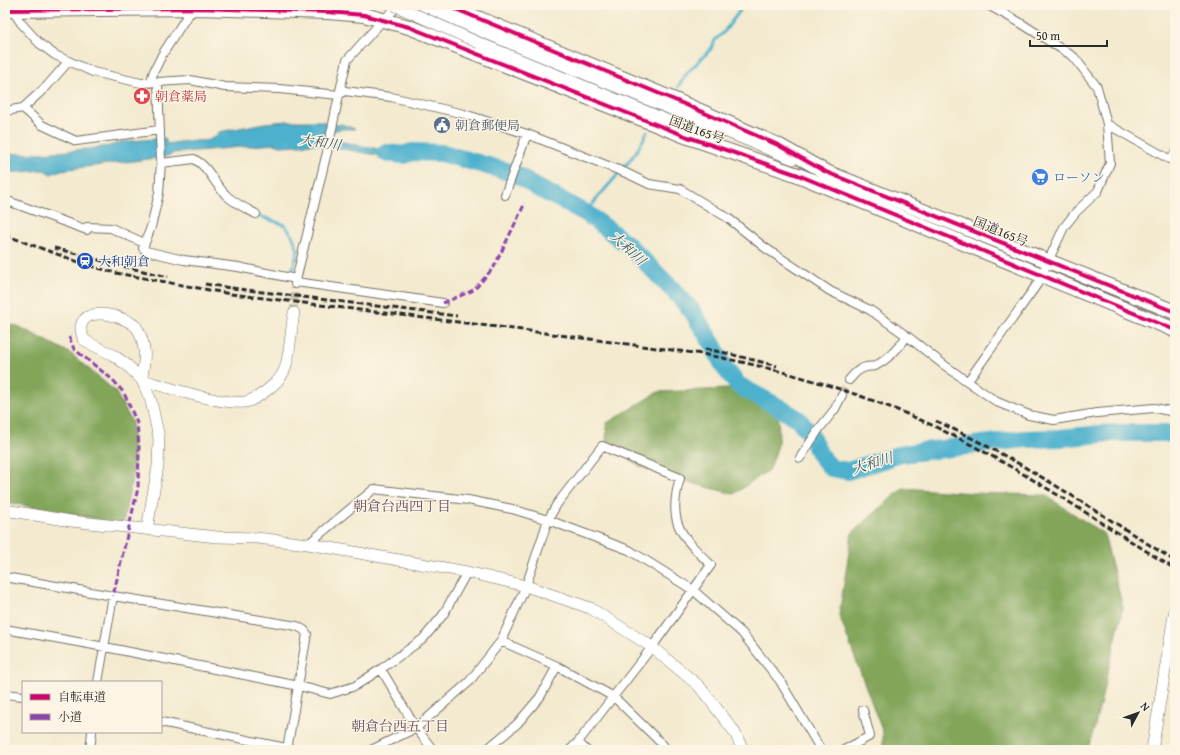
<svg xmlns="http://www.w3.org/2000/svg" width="1180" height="755" viewBox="0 0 1180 755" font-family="'Gentium Book Plus','Noto Serif JP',serif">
	<rect width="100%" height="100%" fill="#fcf5e5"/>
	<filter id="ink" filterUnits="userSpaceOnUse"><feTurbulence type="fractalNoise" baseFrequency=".025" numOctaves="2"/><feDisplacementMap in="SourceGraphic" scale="8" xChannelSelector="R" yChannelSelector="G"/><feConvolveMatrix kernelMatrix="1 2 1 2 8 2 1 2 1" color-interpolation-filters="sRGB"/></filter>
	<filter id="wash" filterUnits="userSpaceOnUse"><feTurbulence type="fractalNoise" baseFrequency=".012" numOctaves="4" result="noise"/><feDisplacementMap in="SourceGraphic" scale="16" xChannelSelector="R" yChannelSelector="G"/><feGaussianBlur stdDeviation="0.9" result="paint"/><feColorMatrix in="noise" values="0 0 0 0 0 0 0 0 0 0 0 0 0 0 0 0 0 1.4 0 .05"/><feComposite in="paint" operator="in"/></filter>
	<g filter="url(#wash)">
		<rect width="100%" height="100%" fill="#f3eacf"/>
		<path fill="#82a55a" stroke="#566842" d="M 5,324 L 18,326 L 70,353 L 115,391 L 132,422 L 134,468 L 123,524 L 5,502 Z
			M 751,388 L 778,403 L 779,442 L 770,469 L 734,494 L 676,479 L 639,466 L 606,443 L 607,423 L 658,392 Z
			M 903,488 L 972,493 L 1045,495 L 1104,534 L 1123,608 L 1094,730 L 1087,750 L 883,750 L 883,733 L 839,615 L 852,533 Z"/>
		<path fill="#4eb1cd" stroke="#3c6e7c" d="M 287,121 L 320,121 L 336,125 L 342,124 L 355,129 L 340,129 L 328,132 L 328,139 L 383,150 L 386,148 L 411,153 L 405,160 L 315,144 L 281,146 L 274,144 L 174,153 L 165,157 L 61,170 L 51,174 L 44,170 L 5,173 L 5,153 L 22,154 L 69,151 L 110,146 L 121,142 L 165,138 L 167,144 C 174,143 182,141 189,141 C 203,140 209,144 219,132 L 265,123 Z"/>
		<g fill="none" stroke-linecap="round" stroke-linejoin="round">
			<path stroke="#4eb1cd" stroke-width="3" d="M 678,87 L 687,73 L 711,49 L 715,40 L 724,32 L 744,5
				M 586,213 C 606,184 633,164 647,132
				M 259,216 L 285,225 L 292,235 L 298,250 L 292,272"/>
			<path stroke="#4eb1cd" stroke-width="18" d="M 386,153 L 404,155 L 412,152 L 442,153 L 516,174 L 536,187 L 586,213 L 627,244 L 673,290 L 692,311 L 713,345 L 724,367 L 738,385 L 780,408 L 798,419 L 809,432 L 820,455 L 831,468 L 848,471 L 901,454 L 1024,439 L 1060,438 L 1112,433 L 1165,433 L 1175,435"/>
		</g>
	</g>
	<g filter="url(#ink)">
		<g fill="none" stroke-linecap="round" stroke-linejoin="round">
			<path stroke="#cbc4ae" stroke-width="8" stroke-dasharray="8 4" stroke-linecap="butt" d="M 294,313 L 295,284
				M 842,395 L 849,380"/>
			<defs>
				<path id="street" d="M 12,10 L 21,23 L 39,43 L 55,55 L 93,72 L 141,83 L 190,80 L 225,87 L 279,89 L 339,95 L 345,91 L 391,97 L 464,114 L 527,134 L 626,173 L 649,184 L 680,189 L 728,218 L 764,247 L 830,291 L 870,310 L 907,336 L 944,365 L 997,402 L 1029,415 L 1054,420 L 1097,413 L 1154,408 L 1175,412
					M 158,82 L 161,161 L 160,178 L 159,193 L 151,227 L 143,248 L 146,251 L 184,260 L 238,267 L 296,279
					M 150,83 L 154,71 L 162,55 L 187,16 L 197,8
					M 23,108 L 42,125 L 76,141 L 160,130
					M 5,111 L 23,108 L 47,86 L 68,62
					M 1107,124 L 1169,159 L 1175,154
					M 161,163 L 194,159 C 208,166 214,183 225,194 C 232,202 247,209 256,214
					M 505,195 L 527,134
					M 5,200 L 87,230 L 87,227 L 111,228 L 144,243
					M 296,282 L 443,303
					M 295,284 L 328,148 L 339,95 L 347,60 L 383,20 L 394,10
					M 849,380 C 854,374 858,369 866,367 C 869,366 872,367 875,366 C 887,360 900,347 907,336
					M 968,381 L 1038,283 L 1064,227 L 1076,212 L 1098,191 L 1110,163 L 1107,124 L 1097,87 L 1074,57 L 1019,22 L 988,5
					M 800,458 L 819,429 L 835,409 L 842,395
					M 308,544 L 374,489 L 468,500 L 512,509 L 548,520 L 629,550 L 693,590 L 742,633 L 780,681 L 821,750
					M 5,577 L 113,596 L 297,626 L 304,630 L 307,634 L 287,750
					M 5,629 L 105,647 L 299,686 L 330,694 L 355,686 L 381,669 L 423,639 L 443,615 L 467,572
					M 501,641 L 557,666 L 614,697 L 663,745 L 666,750
					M 381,669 L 416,728 L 433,750
					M 98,682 L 113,596
					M 5,694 L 23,696
					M 161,722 L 296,750
					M 578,742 L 586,750
					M 90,750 L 92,732
					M 371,750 L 416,728 L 469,682 L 501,641 L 526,586 L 548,520 L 557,504 L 602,446 L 680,478 C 667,522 680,535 711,565 L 652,647 L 578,742 L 570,750
					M 486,750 L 517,724 L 540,697 L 557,666
					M 844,750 L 870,736 L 863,710"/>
				<path id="secondary" d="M 422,5 L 483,32 L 793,159
					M 479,43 L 713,139
					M 142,380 C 142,372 146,356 144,349 C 143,343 140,333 137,328 C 127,316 84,304 81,327 C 80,330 83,336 83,339 L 91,344 L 113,355 L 127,365 L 142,380 L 151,401 L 159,438 L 158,466 L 147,529
					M 142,380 C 168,387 219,405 245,402 C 257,400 278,383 283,373 C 290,361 291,327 294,313
					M 5,510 L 71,521 L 217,537 L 257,538 L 308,544 L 467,572 L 526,586 L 590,608 L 652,647 L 699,686 L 734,731 L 743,750
					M 1152,750 L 1175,609"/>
				<path id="highway" d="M 446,5 L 677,101 L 778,145 L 826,172 L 1175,312
					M 5,10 L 198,8 L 328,12 L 364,15 L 409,27 L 688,137 L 798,175 L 1175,330"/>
			</defs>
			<use href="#street" stroke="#716e64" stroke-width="10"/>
			<use href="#secondary" stroke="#716e64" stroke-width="12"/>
			<use href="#highway" stroke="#716e64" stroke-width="16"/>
			<use href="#street" stroke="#fff" stroke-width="8"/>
			<use href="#secondary" stroke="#fff" stroke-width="11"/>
			<use href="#highway" stroke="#fff" stroke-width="14"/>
			<path stroke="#2b2b2b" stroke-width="3" stroke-dasharray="6 3" stroke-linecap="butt" d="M 5,235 L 84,264 L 116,273 L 231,294 L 522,330 L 702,354 C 773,367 850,389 916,418 C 931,424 945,432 960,439 C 1034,477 1104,525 1175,569
				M 54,248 L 118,265 L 168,277
				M 205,284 L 231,288 L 457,316
				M 705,349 L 726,353 L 777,366
				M 936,421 C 1020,459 1097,512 1175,561"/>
			<defs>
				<path id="secondary-bridge" d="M 394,5 L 479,43"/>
			</defs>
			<use href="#secondary-bridge" stroke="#716e64" stroke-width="12" stroke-linecap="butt"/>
			<use href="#secondary-bridge" stroke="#fff" stroke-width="11"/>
			<path stroke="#8e44ad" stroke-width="3" stroke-dasharray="6 3" stroke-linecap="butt" d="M 443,303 L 474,290 L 494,267 L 525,203
				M 69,337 L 74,349 L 113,380 L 124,393 L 137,423 L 139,448 L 138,488 L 113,596"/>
			<defs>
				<path id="cycleway" d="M 446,5 L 677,101 L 778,145 L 826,172 L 1175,312
					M 5,10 L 198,8 L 328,12 L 364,15 L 409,27 L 688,137 L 798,175 L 1175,330"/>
			</defs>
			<use href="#cycleway" stroke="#fcf5e5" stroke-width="6"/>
			<use href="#cycleway" stroke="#d6006c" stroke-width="4"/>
		</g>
	</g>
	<defs>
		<symbol id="pharmacy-disc" viewBox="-11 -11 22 22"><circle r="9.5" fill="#e0444e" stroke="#fcf5e5"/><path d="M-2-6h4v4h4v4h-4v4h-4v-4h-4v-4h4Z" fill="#fff"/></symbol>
		<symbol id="civic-disc" viewBox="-11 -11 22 22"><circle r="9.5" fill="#5c6f8a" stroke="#fcf5e5"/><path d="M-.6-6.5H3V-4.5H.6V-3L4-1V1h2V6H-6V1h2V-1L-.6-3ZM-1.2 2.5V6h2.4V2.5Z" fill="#fff"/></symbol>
		<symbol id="supermarket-disc" viewBox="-11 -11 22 22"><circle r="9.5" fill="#3f7fe0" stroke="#fcf5e5"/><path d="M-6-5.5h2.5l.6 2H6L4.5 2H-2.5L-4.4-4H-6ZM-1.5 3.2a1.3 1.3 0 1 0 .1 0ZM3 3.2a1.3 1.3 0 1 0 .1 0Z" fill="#fff"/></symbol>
		<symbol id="station-disc" viewBox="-11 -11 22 22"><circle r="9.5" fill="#1a4fb4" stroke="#fcf5e5"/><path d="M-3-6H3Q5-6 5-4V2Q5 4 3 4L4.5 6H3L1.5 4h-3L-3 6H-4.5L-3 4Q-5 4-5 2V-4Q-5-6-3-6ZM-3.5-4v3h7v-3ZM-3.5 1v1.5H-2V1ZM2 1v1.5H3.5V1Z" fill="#fff"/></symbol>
	</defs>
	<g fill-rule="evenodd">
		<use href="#pharmacy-disc" x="132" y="86" width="20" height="20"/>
		<use href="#civic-disc" x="432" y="115" width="20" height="20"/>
		<use href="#supermarket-disc" x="1030" y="167" width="20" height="20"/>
		<use href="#station-disc" x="75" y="251" width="20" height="20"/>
	</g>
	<g text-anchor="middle" stroke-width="3" stroke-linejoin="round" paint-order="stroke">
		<g font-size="13" fill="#be3a42" stroke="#fcf5e5" text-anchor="start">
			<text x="155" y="101">朝倉薬局</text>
		</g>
		<g font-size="13" fill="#4e5e75" stroke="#fcf5e5" text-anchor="start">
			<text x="455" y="130">朝倉郵便局</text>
		</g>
		<g font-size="13" fill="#2b2b2b" stroke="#fcf5e5">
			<text transform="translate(697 129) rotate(20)" y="5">国道165号</text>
			<text transform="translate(1001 231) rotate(22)" y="5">国道165号</text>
		</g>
		<g font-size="13" fill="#366cbe" stroke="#fcf5e5" text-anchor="start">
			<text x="1053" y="182">ローソン</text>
		</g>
		<g font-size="13" fill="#164399" stroke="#fcf5e5" text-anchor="start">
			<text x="98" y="266">大和朝倉</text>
		</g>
		<g font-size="14" font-style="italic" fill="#375a64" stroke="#fcf5e5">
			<text transform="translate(320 142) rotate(9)" y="5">大和川</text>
			<text transform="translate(628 248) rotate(43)" y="5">大和川</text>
			<text transform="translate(872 463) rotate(-17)" y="5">大和川</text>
		</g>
		<g font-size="14" fill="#5f505f" stroke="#fcf5e5">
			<text x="402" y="511">朝倉台西四丁目</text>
			<text x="400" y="731">朝倉台西五丁目</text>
		</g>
	</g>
	<rect width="1180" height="755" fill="none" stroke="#fcf5e5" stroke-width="20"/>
	<rect x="22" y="681" width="140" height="52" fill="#fcf5e5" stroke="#a8a49b"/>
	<rect x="30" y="694" width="20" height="6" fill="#d6006c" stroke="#a8a49b"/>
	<text x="58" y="701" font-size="12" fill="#2b2b2b">自転車道</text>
	<rect x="30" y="714" width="20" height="6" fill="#8e44ad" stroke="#a8a49b"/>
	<text x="58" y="721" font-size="12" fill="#2b2b2b">小道</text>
	<g transform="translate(1138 713) rotate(49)" stroke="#fcf5e5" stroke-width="3" paint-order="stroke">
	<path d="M0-3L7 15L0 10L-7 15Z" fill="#2b2b2b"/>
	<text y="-6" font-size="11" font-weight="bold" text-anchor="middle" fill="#2b2b2b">N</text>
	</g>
	<path d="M1030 40v6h77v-6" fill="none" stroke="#2b2b2b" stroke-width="2"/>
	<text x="1036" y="40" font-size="12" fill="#2b2b2b" stroke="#fcf5e5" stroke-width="3" paint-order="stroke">50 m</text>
</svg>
